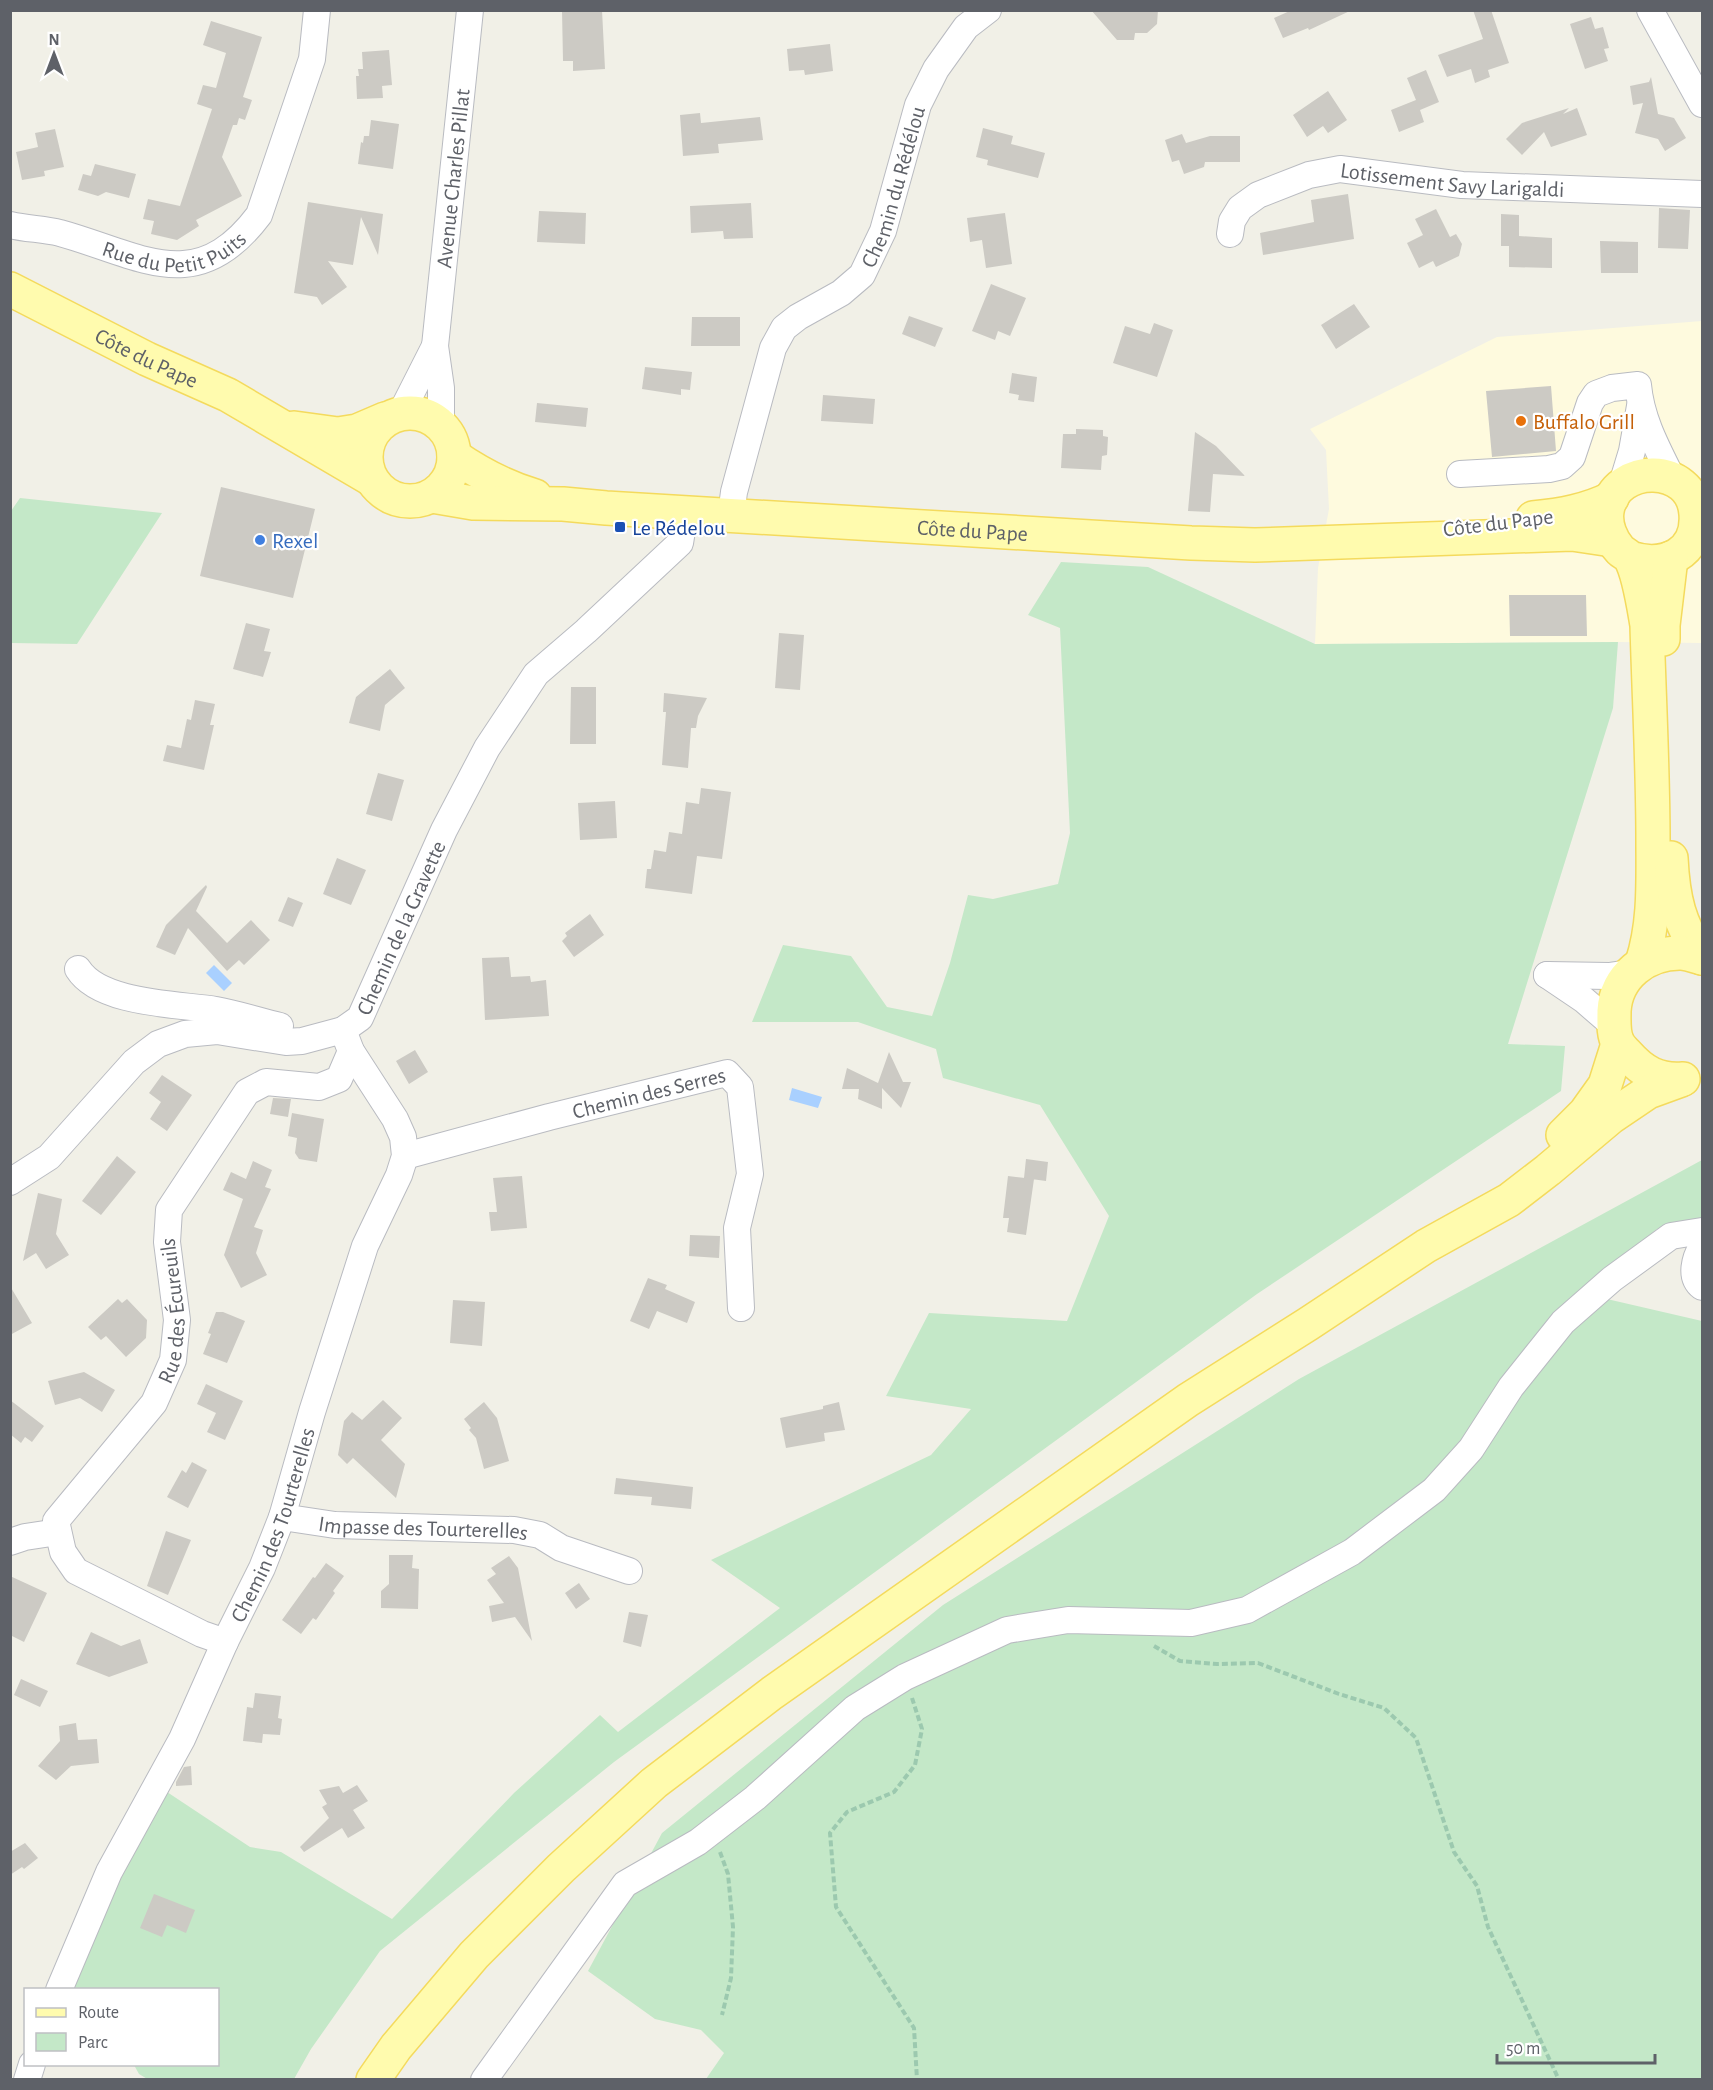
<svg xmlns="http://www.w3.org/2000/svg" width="1713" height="2090" viewBox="0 0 1713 2090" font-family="'Alegreya Sans',sans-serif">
	<rect width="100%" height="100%" fill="#f1f0e7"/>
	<path fill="#fefade" d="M 1702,321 L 1702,643 L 1618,642 L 1315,644 L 1318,568 L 1329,509 L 1326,450 L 1310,429 L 1497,337 Z"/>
	<path fill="#c4e8c8" d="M 20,498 L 162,513 L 77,644 L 11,643 L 11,511 Z
		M 1061,562 L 1148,567 L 1315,644 L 1618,642 L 1613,708 L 1508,1044 L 1565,1046 L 1561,1091 L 1257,1294 L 614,1762 L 380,1951 L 311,2049 L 294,2079 L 149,2080 L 139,2074 L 134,2065 L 218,2064 L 218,1990 L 69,1990 L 114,1874 L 161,1788 L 250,1847 L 281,1852 L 392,1919 L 514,1793 L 600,1715 L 618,1732 L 780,1608 L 711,1560 L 931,1455 L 971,1409 L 886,1396 L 929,1313 L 1067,1321 L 1109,1216 L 1040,1105 L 943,1078 L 936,1049 L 858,1022 L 752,1022 L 783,945 L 851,956 L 887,1007 L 932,1016 L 950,963 L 968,895 L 993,899 L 1058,884 L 1070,833 L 1060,628 L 1028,615 Z
		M 1702,1160 L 1702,1218 L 1657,1229 L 1581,1293 L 1702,1321 L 1702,2079 L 706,2079 L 724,2053 L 701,2030 L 655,2019 L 588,1971 L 662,1833 L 943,1605 L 1299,1379 Z"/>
	<path fill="#a9d0ff" d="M 214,965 L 232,983 L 224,991 L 206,973 Z
		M 792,1088 L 822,1097 L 818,1108 L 789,1100 Z"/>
	<path fill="#cccac4" d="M 562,10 L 602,10 L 605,69 L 573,71 L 573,61 L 563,61 Z
		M 1091,10 L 1158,10 L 1157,24 L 1147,33 L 1135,33 L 1134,40 L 1117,40 Z
		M 1292,10 L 1352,10 L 1309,30 L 1308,28 L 1283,38 L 1274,18 Z
		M 1473,10 L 1491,10 L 1509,63 L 1488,70 L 1490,77 L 1475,83 L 1471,69 L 1447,77 L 1438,55 L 1483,39 Z
		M 1591,17 L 1595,29 L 1603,27 L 1609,48 L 1604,49 L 1608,61 L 1585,69 L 1570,24 Z
		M 211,21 L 262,37 L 243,97 L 252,100 L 245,120 L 239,118 L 237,125 L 233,125 L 222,157 L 242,196 L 196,220 L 199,226 L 177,240 L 151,234 L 154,221 L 143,219 L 148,199 L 180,206 L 212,109 L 197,104 L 203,85 L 216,88 L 226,53 L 203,45 Z
		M 830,44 L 833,71 L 805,75 L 804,70 L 789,71 L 787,49 Z
		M 389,50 L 392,85 L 382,86 L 383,98 L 357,99 L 356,76 L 359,76 L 358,69 L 363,69 L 362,52 Z
		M 1426,70 L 1439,102 L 1420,110 L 1424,122 L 1399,132 L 1391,110 L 1416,100 L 1407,78 Z
		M 1651,77 L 1658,114 L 1674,118 L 1686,138 L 1665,151 L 1658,139 L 1635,133 L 1643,103 L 1633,105 L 1630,86 L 1649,82 Z
		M 1328,91 L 1347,120 L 1328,133 L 1323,126 L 1307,137 L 1293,115 Z
		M 1569,108 L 1563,114 L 1577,108 L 1587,135 L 1551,147 L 1544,132 L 1522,155 L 1506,139 L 1522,123 Z
		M 700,113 L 701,123 L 760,117 L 763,140 L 718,144 L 719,153 L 683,156 L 680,115 Z
		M 371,120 L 399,124 L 393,169 L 358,164 L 361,142 L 363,143 L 364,136 L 369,136 Z
		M 983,128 L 1013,136 L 1011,144 L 1045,153 L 1038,178 L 987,165 L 988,160 L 976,157 Z
		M 55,129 L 64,167 L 44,171 L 45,176 L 22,180 L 16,152 L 38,147 L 35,133 Z
		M 1182,134 L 1186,143 L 1210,136 L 1240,136 L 1240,162 L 1205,162 L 1204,167 L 1184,174 L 1179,160 L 1172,162 L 1165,140 Z
		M 95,164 L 136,174 L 129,198 L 106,192 L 98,196 L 78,190 L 83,174 L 91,176 Z
		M 1348,194 L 1354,239 L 1263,255 L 1260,233 L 1314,222 L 1311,200 Z
		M 308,202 L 383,214 L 378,255 L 361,217 L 353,265 L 328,261 L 347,287 L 322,305 L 317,297 L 294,293 Z
		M 751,203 L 753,238 L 724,239 L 723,231 L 691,233 L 690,206 Z
		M 1659,208 L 1690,210 L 1688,249 L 1658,248 Z
		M 1436,209 L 1450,237 L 1456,234 L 1462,244 L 1459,256 L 1436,267 L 1433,261 L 1419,268 L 1407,243 L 1423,235 L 1415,219 Z
		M 539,211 L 586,213 L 585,244 L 537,242 Z
		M 1005,213 L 1012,264 L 986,268 L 982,240 L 970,242 L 967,218 Z
		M 1501,214 L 1519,215 L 1519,236 L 1552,238 L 1552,268 L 1509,267 L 1509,246 L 1501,246 Z
		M 1600,241 L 1638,242 L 1638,273 L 1601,273 Z
		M 991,284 L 1026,298 L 1010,336 L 998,331 L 995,340 L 972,331 Z
		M 1354,304 L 1370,327 L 1336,349 L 1321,325 Z
		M 909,316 L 943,328 L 935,347 L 902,334 Z
		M 692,317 L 740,317 L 740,346 L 691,346 Z
		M 1154,323 L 1173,330 L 1157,377 L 1113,363 L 1125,326 L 1150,334 Z
		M 645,367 L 692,372 L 690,390 L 681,389 L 681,395 L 642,389 Z
		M 1012,373 L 1037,377 L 1034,402 L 1018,400 L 1019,395 L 1009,393 Z
		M 1551,386 L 1556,451 L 1492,457 L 1486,391 Z
		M 823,395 L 875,399 L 873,424 L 821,421 Z
		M 537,403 L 588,408 L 586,427 L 535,422 Z
		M 1076,429 L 1103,430 L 1103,436 L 1108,437 L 1107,455 L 1102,456 L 1101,470 L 1061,468 L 1063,434 L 1076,434 Z
		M 1195,432 L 1216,446 L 1245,476 L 1213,474 L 1210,512 L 1188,511 Z
		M 221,487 L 315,509 L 293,598 L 200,576 Z
		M 1509,595 L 1586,595 L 1587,636 L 1510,636 Z
		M 246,623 L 270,629 L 264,651 L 271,652 L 263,677 L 233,669 Z
		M 779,633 L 804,635 L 800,690 L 775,688 Z
		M 390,669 L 405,688 L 385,705 L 380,731 L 349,723 L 356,697 Z
		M 571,687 L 596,687 L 596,744 L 570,744 Z
		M 664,693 L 707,698 L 698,716 L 696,728 L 691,728 L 688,768 L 662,765 L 666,712 L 663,712 Z
		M 195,700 L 215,704 L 210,725 L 214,725 L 204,770 L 163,761 L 167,745 L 181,748 L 187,719 L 191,720 Z
		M 378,773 L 404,780 L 392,821 L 366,814 Z
		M 701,788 L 731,792 L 722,859 L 697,856 L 692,894 L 645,888 L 647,869 L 651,869 L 654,850 L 666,852 L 669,832 L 682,834 L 686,802 L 699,804 Z
		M 615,801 L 617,838 L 580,840 L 578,803 Z
		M 337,858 L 366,870 L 351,905 L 323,894 Z
		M 206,885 L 207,887 L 196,911 L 227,943 L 251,920 L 270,940 L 244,965 L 239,960 L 227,971 L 188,928 L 175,955 L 156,947 L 166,925 Z
		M 288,897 L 303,903 L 293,927 L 278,921 Z
		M 590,914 L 604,935 L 574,957 L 562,941 L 567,936 L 565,933 Z
		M 509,957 L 511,977 L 530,976 L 531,982 L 546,980 L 549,1016 L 485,1020 L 482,958 Z
		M 415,1050 L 428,1072 L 409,1084 L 396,1061 Z
		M 889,1052 L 903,1082 L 911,1082 L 901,1108 L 882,1088 L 882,1109 L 858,1099 L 859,1089 L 842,1089 L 847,1068 L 878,1083 Z
		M 162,1075 L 192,1095 L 167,1131 L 150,1119 L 161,1102 L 149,1093 Z
		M 273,1098 L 291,1099 L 288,1117 L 270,1114 Z
		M 292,1113 L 324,1119 L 317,1162 L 299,1159 L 295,1153 L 297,1138 L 288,1136 Z
		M 117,1156 L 136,1172 L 101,1215 L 82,1201 Z
		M 1026,1159 L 1048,1162 L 1046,1181 L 1024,1178 Z
		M 253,1161 L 272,1170 L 265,1187 L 271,1189 L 254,1227 L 263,1230 L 256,1253 L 267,1275 L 241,1288 L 224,1255 L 243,1199 L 223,1190 L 231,1172 L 246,1179 Z
		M 522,1176 L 527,1228 L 491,1231 L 489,1212 L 497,1212 L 493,1178 Z
		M 1008,1176 L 1034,1179 L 1026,1235 L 1007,1232 L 1009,1218 L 1003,1218 Z
		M 38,1193 L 62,1199 L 56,1234 L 69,1255 L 46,1269 L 36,1253 L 23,1261 Z
		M 690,1235 L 720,1236 L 719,1258 L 689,1256 Z
		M 648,1278 L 667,1285 L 665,1289 L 695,1302 L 687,1323 L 657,1311 L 649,1329 L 630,1321 Z
		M 10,1286 L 32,1323 L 10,1335 Z
		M 118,1299 L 122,1303 L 127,1299 L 147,1320 L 146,1338 L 126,1357 L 106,1336 L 101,1340 L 88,1327 Z
		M 453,1300 L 485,1302 L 482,1346 L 450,1343 Z
		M 216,1312 L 223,1312 L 245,1321 L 227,1363 L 203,1354 L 211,1334 L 208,1333 Z
		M 84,1372 L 115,1390 L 102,1412 L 80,1398 L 55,1405 L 48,1381 Z
		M 206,1384 L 243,1401 L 225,1440 L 207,1432 L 216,1413 L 197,1404 Z
		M 10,1400 L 44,1426 L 32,1442 L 25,1437 L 21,1443 L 10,1434 Z
		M 383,1400 L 402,1418 L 381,1440 L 405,1464 L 396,1498 L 353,1458 L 347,1464 L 338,1455 L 344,1421 L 352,1412 L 362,1420 Z
		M 484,1402 L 497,1418 L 509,1461 L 484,1469 L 476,1438 L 469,1430 L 471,1428 L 464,1419 Z
		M 839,1402 L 845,1430 L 824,1433 L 825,1441 L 786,1448 L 780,1418 L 823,1409 L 823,1406 Z
		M 192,1462 L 207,1470 L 188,1508 L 167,1497 L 182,1470 L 186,1473 Z
		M 616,1478 L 693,1487 L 691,1509 L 651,1505 L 652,1497 L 614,1494 Z
		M 166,1531 L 191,1540 L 168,1595 L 147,1586 Z
		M 389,1555 L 413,1555 L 412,1568 L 419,1569 L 418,1609 L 381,1608 L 381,1591 L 389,1584 Z
		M 509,1556 L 518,1568 L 532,1641 L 515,1617 L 492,1622 L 489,1606 L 504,1603 L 487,1580 L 496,1574 L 491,1568 Z
		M 326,1563 L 344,1576 L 333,1591 L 335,1593 L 316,1620 L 313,1618 L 301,1634 L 282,1620 L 313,1577 L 315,1578 Z
		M 10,1576 L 47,1593 L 24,1642 L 10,1635 Z
		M 579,1583 L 590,1599 L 576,1609 L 565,1593 Z
		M 629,1612 L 648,1615 L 641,1647 L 623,1642 Z
		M 91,1632 L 121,1646 L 140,1639 L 148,1663 L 109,1677 L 76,1664 Z
		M 21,1679 L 48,1691 L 40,1707 L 14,1695 Z
		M 255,1693 L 281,1696 L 278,1718 L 282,1719 L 280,1735 L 263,1734 L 262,1743 L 243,1741 L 247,1707 L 253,1708 Z
		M 76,1723 L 78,1740 L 97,1739 L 99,1763 L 71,1766 L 56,1780 L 38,1766 L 60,1741 L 59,1726 Z
		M 191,1766 L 192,1785 L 176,1786 L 176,1782 L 184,1767 Z
		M 357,1785 L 368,1801 L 353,1810 L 365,1828 L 348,1838 L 342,1828 L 304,1852 L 300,1847 L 329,1818 L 322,1807 L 327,1804 L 319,1790 L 339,1786 L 343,1793 Z
		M 25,1843 L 38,1858 L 24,1869 L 22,1867 L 10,1875 L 10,1852 Z
		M 154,1894 L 195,1910 L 186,1933 L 167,1925 L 162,1937 L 140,1928 Z"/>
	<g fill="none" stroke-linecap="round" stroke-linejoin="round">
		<defs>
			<g id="minor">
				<path d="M 1650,10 L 1702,104"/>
				<path id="s1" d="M 10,225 C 27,229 44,229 60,233 C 140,255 196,299 259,215 L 312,59 L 317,10"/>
				<path id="s2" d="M 1230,234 L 1232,221 L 1240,208 L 1258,195 L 1309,175 L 1340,169 L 1462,185 L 1702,194"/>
				<path d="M 401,413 L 435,346"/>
				<path id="s3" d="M 441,425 L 441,388 L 435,346 L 470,10"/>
				<path d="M 1460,474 L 1549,469 L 1562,466 L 1572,457 L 1590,403 L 1596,394 L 1612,388 L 1638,385 C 1641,419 1657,448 1672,478"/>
				<path d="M 1622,484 L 1632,451 L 1640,406"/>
				<path id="s4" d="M 731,515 L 734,492 L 773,348 L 784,328 L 798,317 L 841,293 L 862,275 L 883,231 L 918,105 L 936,69 L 966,27 L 988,10"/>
				<path d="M 78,969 C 100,1004 178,1004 216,1010 C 238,1014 259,1021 280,1026"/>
				<path d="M 1547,975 L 1584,1000 L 1614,1026"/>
				<path d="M 1547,975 L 1609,976 L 1629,973"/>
				<path id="s5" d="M 405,1156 L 549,1117 L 727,1073 L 740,1087 L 750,1174 L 737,1228 L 741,1308"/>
				<path id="s6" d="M 10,1182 L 49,1157 L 134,1062 L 158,1044 L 185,1034 L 217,1031 L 286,1042 L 302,1041 L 343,1030 L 360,1018 L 444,830 L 487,748 L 536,674 L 586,631 L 680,543 L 685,512"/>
				<path d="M 1702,1246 C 1695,1258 1689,1277 1702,1287"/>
				<path id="s7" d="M 282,1517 L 335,1525 L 514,1530 L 540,1535 L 561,1548 L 629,1571"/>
				<path d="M 10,1542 L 25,1537 L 58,1532"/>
				<path id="s8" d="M 225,1642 L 202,1634 L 76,1571 L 63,1552 L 56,1521 L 154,1403 L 173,1360 L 177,1320 L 167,1242 L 169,1210 L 247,1092 L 266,1082 L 319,1087 L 339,1079 L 351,1051"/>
				<path id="s9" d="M 59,1990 L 109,1872 L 182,1739 L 225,1642 L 262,1568 L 282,1517 L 312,1412 L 365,1246 L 399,1175 L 405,1156 L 403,1137 L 395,1119 L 351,1051 L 343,1030"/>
				<path d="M 27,2080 L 32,2064"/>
				<path d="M 484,2080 L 625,1884 L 698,1842 L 755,1798 L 855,1708 L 905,1677 L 1007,1630 L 1068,1620 L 1191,1623 L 1247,1610 L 1352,1552 L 1434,1490 L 1471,1449 L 1511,1387 L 1563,1322 L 1612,1279 L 1671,1236 L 1702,1231"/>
			</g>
			<g id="major">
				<path id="s10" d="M 10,289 L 147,359 L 228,395 L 371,479"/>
				<circle cx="410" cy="457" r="44"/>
				<path d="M 294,428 L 338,434 L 357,431 L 385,419"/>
				<path d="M 454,456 C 480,474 505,487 535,496"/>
				<path id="s11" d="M 432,496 L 473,503 L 563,504 L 606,508 L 1191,543 L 1255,545 L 1572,534 L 1612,540"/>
				<path d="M 1533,518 C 1561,515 1586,511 1612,498"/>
				<path d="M 1630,558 C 1664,569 1699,554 1696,514 C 1693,463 1615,462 1607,511 C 1605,525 1611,540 1620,550 C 1623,553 1628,555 1630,558 C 1639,573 1644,608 1647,625 C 1649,697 1653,769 1653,841 C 1653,882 1655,923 1642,963"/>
				<path d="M 1663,639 L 1663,625 L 1671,558"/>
				<path d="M 1671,858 C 1673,899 1679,924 1702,958"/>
				<path d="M 1683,1079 C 1658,1081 1643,1072 1627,1054 C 1624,1051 1620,1047 1618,1043 C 1613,1034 1614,1022 1614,1011 C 1616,976 1646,953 1680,953 C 1687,953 1695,956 1702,958"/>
				<path d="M 1563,1135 L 1585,1113 L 1605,1085 L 1618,1044"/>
				<path d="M 373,2080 L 396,2047 L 474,1955 L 561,1868 L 654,1783 L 772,1693 L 1188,1400 L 1308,1324 L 1426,1246 L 1509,1200 L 1548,1170 L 1611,1117 L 1648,1092 L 1681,1080"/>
			</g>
		</defs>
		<use href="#minor" stroke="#b9bbc1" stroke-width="28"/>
		<use href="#major" stroke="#f4da5d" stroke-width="36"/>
		<path stroke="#9cc9af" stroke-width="4" stroke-dasharray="6 3" stroke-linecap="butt" d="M 1154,1646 L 1180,1661 L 1217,1664 L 1258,1663 L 1339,1694 L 1384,1708 L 1416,1738 L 1454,1852 L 1477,1886 L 1488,1927 L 1559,2080
			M 912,1698 L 922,1729 L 915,1765 L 894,1792 L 847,1812 L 830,1833 L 836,1907 L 914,2028 L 917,2080
			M 720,1852 L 728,1874 L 733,1927 L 731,1978 L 722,2015"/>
		<use href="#minor" stroke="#fff" stroke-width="26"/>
		<use href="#major" stroke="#fffbae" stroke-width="33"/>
	</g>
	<circle fill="#e8710a" stroke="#fff" stroke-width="2" cx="1521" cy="421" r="6"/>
	<rect fill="#1a4fb4" stroke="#fff" stroke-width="2" x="614" y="521" width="12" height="12" rx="3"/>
	<circle fill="#3f7fe0" stroke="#fff" stroke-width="2" cx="260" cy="540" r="6"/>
	<g text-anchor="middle" stroke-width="4.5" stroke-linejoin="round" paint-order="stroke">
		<g font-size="22" fill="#5e6168" stroke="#fff">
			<text dy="8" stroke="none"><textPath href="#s3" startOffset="248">Avenue Charles Pillat</textPath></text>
			<text dy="8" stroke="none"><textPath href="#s2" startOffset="250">Lotissement Savy Larigaldi</textPath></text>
			<text dy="8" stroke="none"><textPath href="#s4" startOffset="384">Chemin du Rédélou</textPath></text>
			<text dy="8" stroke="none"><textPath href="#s1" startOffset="171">Rue du Petit Puits</textPath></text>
			<text dy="8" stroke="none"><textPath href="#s10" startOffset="153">Côte du Pape</textPath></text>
			<text transform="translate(1498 522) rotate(-7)" y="8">Côte du Pape</text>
			<text dy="8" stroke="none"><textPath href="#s11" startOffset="542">Côte du Pape</textPath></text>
			<text dy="8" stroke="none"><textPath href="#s6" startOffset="513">Chemin de la Gravette</textPath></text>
			<text dy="8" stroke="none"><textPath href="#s5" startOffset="252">Chemin des Serres</textPath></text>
			<text dy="8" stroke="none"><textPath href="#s8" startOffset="470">Rue des Écureuils</textPath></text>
			<text dy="8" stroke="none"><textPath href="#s9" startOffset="513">Chemin des Tourterelles</textPath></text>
			<text dy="8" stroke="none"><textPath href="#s7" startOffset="142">Impasse des Tourterelles</textPath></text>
		</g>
		<g font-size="22" fill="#c56008" stroke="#fff" text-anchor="start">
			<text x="1533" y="429">Buffalo Grill</text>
		</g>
		<g font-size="22" fill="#164399" stroke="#fff" text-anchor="start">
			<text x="632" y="535">Le Rédelou</text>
		</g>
		<g font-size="22" fill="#366cbe" stroke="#fff" text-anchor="start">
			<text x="272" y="548">Rexel</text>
		</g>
	</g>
	<rect width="1713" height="2090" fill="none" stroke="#5e6168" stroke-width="24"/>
	<rect x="24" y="1988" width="195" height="78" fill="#ffffff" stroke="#bfc0c3" stroke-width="1.5"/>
	<rect x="36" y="2008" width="30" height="9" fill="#fffbae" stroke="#bfc0c3" stroke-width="1.5"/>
	<text x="78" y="2018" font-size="18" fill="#5e6168">Route</text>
	<rect x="36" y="2033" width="30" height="18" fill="#c4e8c8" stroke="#bfc0c3" stroke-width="1.5"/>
	<text x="78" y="2048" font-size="18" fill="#5e6168">Parc</text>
	<g transform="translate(54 54)" stroke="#ffffff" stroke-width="4.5" paint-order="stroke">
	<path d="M0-4.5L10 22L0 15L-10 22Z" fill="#5e6168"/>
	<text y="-9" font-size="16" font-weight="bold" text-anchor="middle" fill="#5e6168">N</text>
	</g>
	<path d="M1497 2054v9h158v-9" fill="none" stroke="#5e6168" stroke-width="3"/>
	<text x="1506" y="2054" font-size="18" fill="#5e6168" stroke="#ffffff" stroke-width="4.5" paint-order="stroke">50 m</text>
</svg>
